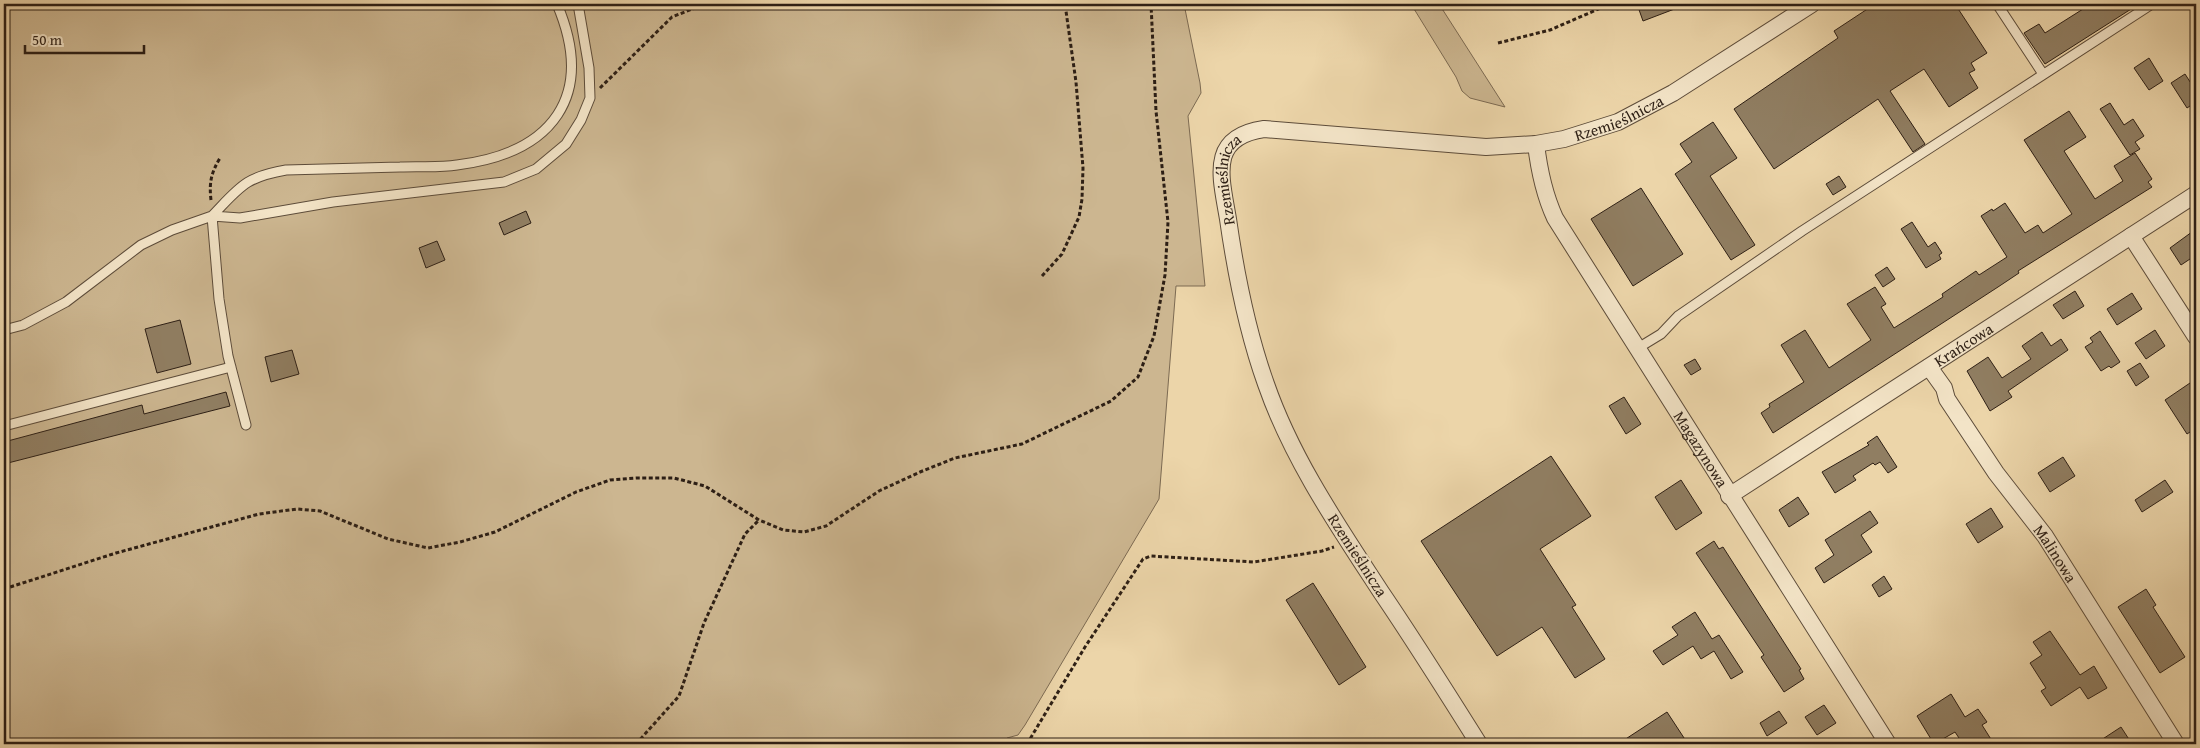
<svg xmlns="http://www.w3.org/2000/svg" width="2200" height="748" viewBox="0 0 2200 748" font-family="'Gentium Book Plus',serif">
	<rect width="100%" height="100%" fill="#ecd5a9"/>
	<filter id="stains"><feTurbulence type="fractalNoise" baseFrequency=".004" numOctaves="4"/><feColorMatrix values="0 0 0 0 .2 0 0 0 0 .09 0 0 0 0 .02 0 0 0 .5 -.17"/></filter>
	<radialGradient id="worn" r=".72"><stop offset=".6" stop-color="#630" stop-opacity="0"/><stop offset="1" stop-color="#630" stop-opacity=".3"/></radialGradient>
	<path fill="#ccb690" stroke="#7c6a52" d="M 4,4 L 1184,4 L 1200,83 L 1201,93 L 1188,116 L 1205,286 L 1176,286 L 1159,499 L 1025,725 L 1018,735 L 1007,738 L 1003,744 L 4,744 Z
		M 1411,4 L 1439,4 L 1505,107 L 1470,98 L 1462,91 L 1456,77 Z"/>
	<path fill="#907e62" stroke="#2d1f15" d="M 1637,4 L 1685,4 L 1685,5 L 1643,21 Z
		M 1875,4 L 1955,4 L 1987,53 L 1971,63 L 1975,70 L 1969,73 L 1978,88 L 1949,107 L 1924,69 L 1890,91 L 1925,144 L 1913,152 L 1878,99 L 1774,169 L 1734,109 L 1838,38 L 1834,31 Z
		M 2091,4 L 2139,4 L 2045,64 L 2024,33 L 2039,24 L 2045,33 Z
		M 2149,58 L 2163,81 L 2149,90 L 2134,68 Z
		M 2185,74 L 2196,91 L 2196,102 L 2187,108 L 2171,83 Z
		M 2110,103 L 2124,125 L 2133,119 L 2144,136 L 2135,142 L 2140,149 L 2130,155 L 2100,109 Z
		M 2069,111 L 2086,137 L 2064,151 L 2095,199 L 2123,181 L 2114,166 L 2135,153 L 2152,179 L 2148,182 L 2152,187 L 2018,271 L 2019,273 L 1998,287 L 1773,433 L 1761,413 L 1770,407 L 1769,404 L 1804,382 L 1781,345 L 1805,330 L 1829,368 L 1871,340 L 1847,304 L 1875,287 L 1886,304 L 1881,307 L 1894,328 L 1943,297 L 1942,294 L 1976,271 L 1979,275 L 2007,257 L 1981,216 L 1992,209 L 1993,211 L 2005,203 L 2025,233 L 2038,225 L 2043,233 L 2072,214 L 2024,140 Z
		M 1713,122 L 1737,158 L 1710,176 L 1755,245 L 1731,260 L 1675,174 L 1692,162 L 1680,144 Z
		M 1839,176 L 1846,187 L 1833,195 L 1826,184 Z
		M 1641,188 L 1683,254 L 1633,286 L 1591,219 Z
		M 526,211 L 531,223 L 504,235 L 499,223 Z
		M 1912,222 L 1928,247 L 1935,242 L 1942,253 L 1939,255 L 1941,259 L 1926,268 L 1901,229 Z
		M 2196,229 L 2196,255 L 2181,265 L 2170,248 Z
		M 437,241 L 445,260 L 426,268 L 419,248 Z
		M 1887,267 L 1895,279 L 1883,287 L 1875,275 Z
		M 2075,291 L 2084,306 L 2063,319 L 2053,305 Z
		M 2132,293 L 2142,309 L 2117,325 L 2107,309 Z
		M 180,320 L 191,364 L 157,373 L 145,329 Z
		M 2155,330 L 2165,346 L 2146,359 L 2135,343 Z
		M 2100,331 L 2120,362 L 2111,368 L 2109,366 L 2101,371 L 2085,347 L 2093,342 L 2090,338 Z
		M 2042,332 L 2051,346 L 2061,339 L 2068,350 L 2008,391 L 2012,397 L 1990,411 L 1967,371 L 1988,357 L 2002,378 L 2031,359 L 2022,346 Z
		M 292,350 L 299,374 L 271,382 L 265,357 Z
		M 1695,359 L 1701,369 L 1691,375 L 1684,365 Z
		M 2140,363 L 2149,377 L 2136,386 L 2127,371 Z
		M 2190,383 L 2196,393 L 2196,428 L 2187,434 L 2165,400 Z
		M 226,392 L 230,406 L 4,464 L 4,442 L 142,405 L 144,414 Z
		M 1624,397 L 1641,424 L 1626,434 L 1609,406 Z
		M 1877,436 L 1897,467 L 1888,473 L 1880,462 L 1875,465 L 1873,463 L 1853,476 L 1856,480 L 1835,493 L 1822,472 L 1869,445 L 1867,443 Z
		M 1551,456 L 1591,516 L 1540,549 L 1576,605 L 1572,607 L 1605,659 L 1575,678 L 1542,627 L 1497,656 L 1421,541 Z
		M 2063,457 L 2075,476 L 2050,492 L 2038,473 Z
		M 1681,480 L 1702,513 L 1676,530 L 1655,497 Z
		M 2165,480 L 2173,492 L 2142,512 L 2135,500 Z
		M 1798,497 L 1809,514 L 1789,527 L 1779,510 Z
		M 1991,508 L 2003,527 L 1978,543 L 1966,524 Z
		M 1870,511 L 1878,523 L 1861,535 L 1872,552 L 1824,583 L 1815,568 L 1834,555 L 1825,540 Z
		M 1714,541 L 1719,549 L 1723,547 L 1801,669 L 1799,670 L 1804,679 L 1784,692 L 1761,657 L 1764,655 L 1696,553 Z
		M 1884,576 L 1892,589 L 1879,597 L 1872,585 Z
		M 1313,583 L 1366,667 L 1339,685 L 1286,600 Z
		M 2146,589 L 2156,605 L 2153,607 L 2185,657 L 2160,673 L 2118,607 Z
		M 1695,612 L 1712,639 L 1719,635 L 1743,672 L 1731,679 L 1714,651 L 1701,659 L 1693,646 L 1663,665 L 1653,651 L 1678,635 L 1672,627 Z
		M 2050,631 L 2080,675 L 2094,666 L 2107,688 L 2088,699 L 2080,687 L 2051,706 L 2041,691 L 2046,688 L 2030,663 L 2042,655 L 2033,642 Z
		M 1951,694 L 1965,717 L 1978,709 L 1987,722 L 1982,725 L 1994,744 L 1963,744 L 1955,732 L 1934,744 L 1917,716 Z
		M 1824,705 L 1836,723 L 1817,735 L 1805,717 Z
		M 1779,711 L 1787,723 L 1767,736 L 1760,723 Z
		M 1667,712 L 1688,744 L 1618,744 Z
		M 2121,727 L 2132,744 L 2095,744 Z"/>
	<g fill="none" stroke-linecap="round" stroke-linejoin="round">
		<defs>
			<path id="lane" d="M 1997,4 L 2043,74
				M 4,330 L 23,325 L 66,302 L 141,245 L 172,230 L 212,216 L 240,218 L 333,202 L 504,182 L 536,169 L 566,144 L 581,120 L 590,98 L 589,68 L 578,4
				M 1638,348 L 1661,334 L 1678,316 L 1802,231 L 2152,4
				M 246,425 L 228,356 L 219,299 L 212,216 C 240,187 245,177 286,170 C 324,169 362,168 400,167 C 419,166 439,168 457,165 C 553,153 596,96 557,4
				M 4,426 L 231,367"/>
			<g id="street">
				<path id="s1" d="M 1536,144 C 1539,170 1544,194 1555,218 L 1888,744"/>
				<path d="M 2131,236 L 2196,337"/>
				<path id="s2" d="M 1929,367 L 1944,388 L 1947,399 L 1996,473 L 2045,536 L 2176,744"/>
				<path id="s3" d="M 1729,496 L 2196,194"/>
				<path id="s4" d="M 1479,744 C 1447,693 1415,642 1381,592 C 1338,526 1292,459 1266,384 C 1247,331 1236,275 1228,219 C 1221,177 1208,137 1264,129 L 1486,147 L 1536,144 L 1564,139 L 1618,122 L 1673,93 L 1812,4"/>
			</g>
		</defs>
		<use href="#lane" stroke="#5d4c3a" stroke-width="11"/>
		<use href="#street" stroke="#5d4c3a" stroke-width="18"/>
		<path stroke="#2d1f15" stroke-width="3" stroke-dasharray="4 2.5" stroke-linecap="butt" d="M 1498,43 L 1550,30 L 1610,4
			M 600,88 L 672,17 L 705,4
			M 211,200 C 209,183 211,173 220,158
			M 1042,276 L 1062,254 L 1079,217 L 1082,199 L 1083,168 L 1076,82 L 1065,4
			M 4,589 L 116,553 L 259,514 L 297,509 L 320,511 L 388,539 L 428,548 L 460,542 L 495,532 L 576,492 L 610,480 L 636,478 L 674,478 L 705,486 L 759,520 L 783,530 L 804,532 L 826,526 L 879,491 L 920,472 L 955,458 L 1022,444 L 1111,401 L 1138,377 L 1154,336 L 1165,275 L 1168,222 L 1156,111 L 1151,4
			M 232,741 L 245,744
			M 636,744 L 679,696 L 704,623 L 745,534 L 759,520
			M 1027,744 L 1085,647 L 1143,559 L 1151,556 L 1254,562 L 1322,551 L 1334,547"/>
		<use href="#lane" stroke="#f3e4c7" stroke-width="9"/>
		<use href="#street" stroke="#f3e4c7" stroke-width="16"/>
	</g>
	<g text-anchor="middle" stroke-width="4.5" stroke-linejoin="round" paint-order="stroke">
		<g font-size="16" fill="#2d1f15" stroke="#f3e4c7">
			<text dy="6" stroke="none"><textPath href="#s4" startOffset="1064">Rzemieślnicza</textPath></text>
			<text dy="6" stroke="none"><textPath href="#s4" startOffset="630">Rzemieślnicza</textPath></text>
			<text dy="6" stroke="none"><textPath href="#s3" startOffset="279">Krańcowa</textPath></text>
			<text dy="6" stroke="none"><textPath href="#s1" startOffset="350">Magazynowa</textPath></text>
			<text dy="6" stroke="none"><textPath href="#s2" startOffset="226">Malinowa</textPath></text>
			<text transform="translate(1358 555) rotate(57)" y="6">Rzemieślnicza</text>
		</g>
	</g>
	<rect width="2200" height="748" fill="none" stroke="#ecd5a9" stroke-width="20"/>
	<rect x="5" y="5" width="2190" height="738" fill="none" stroke="#2d1f15" stroke-width="2.5"/>
	<rect x="10" y="10" width="2180" height="728" fill="none" stroke="#2d1f15"/>
	<path d="M25 45v8h119v-8" fill="none" stroke="#2d1f15" stroke-width="2.5"/>
	<text x="32" y="45" font-size="15" fill="#2d1f15" stroke="#f3e4c7" stroke-width="4" paint-order="stroke">50 m</text>
	<rect width="100%" height="100%" filter="url(#stains)"/>
	<rect width="100%" height="100%" fill="url(#worn)"/>
</svg>
